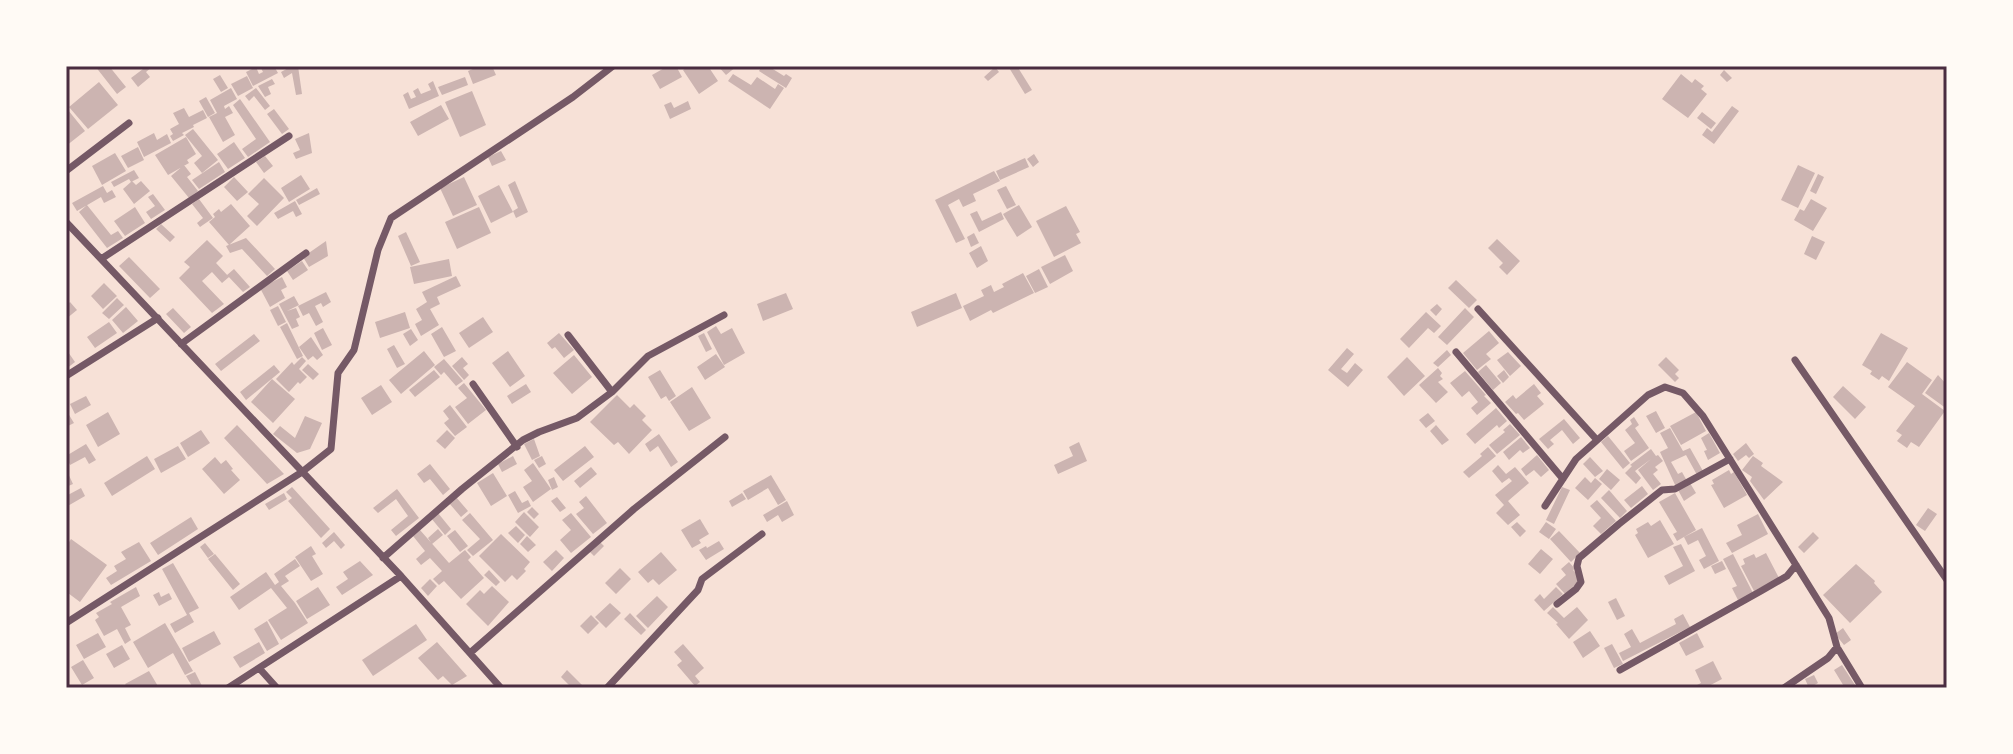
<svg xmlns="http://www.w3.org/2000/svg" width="2013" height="754" viewBox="0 0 2013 754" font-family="Overpass,sans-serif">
	<rect width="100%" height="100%" fill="#f7e1d7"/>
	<path fill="#ccb4b1" d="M 95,66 L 109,66 L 126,87 L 117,94 Z
		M 141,66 L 153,66 L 146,72 L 150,77 L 138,87 L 131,78 L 143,69 Z
		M 260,66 L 274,66 L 278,73 L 253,86 L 246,72 L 256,67 L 259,74 L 263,72 Z
		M 292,66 L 298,66 L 302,94 L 296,95 L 292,73 L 284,78 L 281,72 Z
		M 480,66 L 492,66 L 496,75 L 473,84 L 468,71 Z
		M 668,66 L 676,66 L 682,77 L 660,89 L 652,75 Z
		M 689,66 L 708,66 L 718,81 L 699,94 L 683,70 Z
		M 718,66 L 737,66 L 726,75 Z
		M 762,66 L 768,66 L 784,76 L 786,74 L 792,78 L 786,88 L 759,71 Z
		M 1008,66 L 1017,66 L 1032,90 L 1025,94 Z
		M 995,67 L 999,72 L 988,81 L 984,77 Z
		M 1724,70 L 1732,78 L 1727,82 L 1720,75 Z
		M 733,74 L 751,85 L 757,77 L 775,89 L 778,84 L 784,88 L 770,109 L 728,81 Z
		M 1681,74 L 1692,83 L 1695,79 L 1704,86 L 1701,89 L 1707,94 L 1688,118 L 1662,99 Z
		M 220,75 L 228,88 L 221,92 L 213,79 Z
		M 247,76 L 253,88 L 238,96 L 231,84 Z
		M 465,77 L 468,85 L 442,95 L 438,87 Z
		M 272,79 L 275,84 L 268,87 L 271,94 L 265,97 L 258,86 Z
		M 433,81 L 439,96 L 409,109 L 403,95 L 408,92 L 411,99 L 416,97 L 413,91 L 418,88 L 421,94 L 431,90 L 428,84 Z
		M 99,82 L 118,105 L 88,129 L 69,107 Z
		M 231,88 L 237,99 L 224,106 L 225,109 L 229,106 L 233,113 L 225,117 L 235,135 L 223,142 L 209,117 L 217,113 L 210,100 Z
		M 256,88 L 270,106 L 265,110 L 254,96 L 249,101 L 245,96 Z
		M 472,91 L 486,125 L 460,137 L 445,102 Z
		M 206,97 L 215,113 L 208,117 L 199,101 Z
		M 240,99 L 270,142 L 248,157 L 242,149 L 256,139 L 233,105 Z
		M 688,101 L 691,109 L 670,119 L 664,105 L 671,102 L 674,108 Z
		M 441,105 L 449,119 L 418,136 L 410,122 Z
		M 1732,106 L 1739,111 L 1714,144 L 1702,135 L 1707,128 L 1712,132 Z
		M 184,108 L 189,117 L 203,110 L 207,118 L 193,125 L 194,127 L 182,133 L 184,135 L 173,141 L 170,136 L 173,134 L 170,129 L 179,124 L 173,113 Z
		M 274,109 L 289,129 L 282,134 L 267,114 Z
		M 68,110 L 85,131 L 66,146 L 66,111 Z
		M 1702,112 L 1716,123 L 1711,129 L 1697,118 Z
		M 193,129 L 218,160 L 202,173 L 194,163 L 202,156 L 185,135 Z
		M 154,133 L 157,140 L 167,134 L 171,143 L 144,157 L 137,142 Z
		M 309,133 L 312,153 L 296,159 L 293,153 L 300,150 L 295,139 Z
		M 186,137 L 196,154 L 187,160 L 189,163 L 168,175 L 155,155 Z
		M 234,142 L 245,158 L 228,169 L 217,154 Z
		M 138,147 L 144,160 L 128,168 L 121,156 Z
		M 501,151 L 506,160 L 492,166 L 488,157 Z
		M 115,153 L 126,171 L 102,185 L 92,166 Z
		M 1034,154 L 1039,162 L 1033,167 L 1027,159 Z
		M 265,156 L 273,166 L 264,173 L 256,162 Z
		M 1025,158 L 1029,167 L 1000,180 L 996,171 Z
		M 219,162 L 225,172 L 199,189 L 192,180 Z
		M 184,165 L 191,174 L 187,177 L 198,191 L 189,198 L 171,176 Z
		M 1798,165 L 1815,173 L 1798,208 L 1781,200 Z
		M 134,170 L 139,178 L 131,182 L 129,179 L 114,187 L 111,182 Z
		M 994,171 L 1000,181 L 973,194 L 976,201 L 963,207 L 959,199 L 948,205 L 965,239 L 956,243 L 935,200 Z
		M 1818,174 L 1824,177 L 1816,194 L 1810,191 Z
		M 301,175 L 310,189 L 289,202 L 281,188 Z
		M 234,177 L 248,192 L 237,201 L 224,187 Z
		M 464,177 L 477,205 L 453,216 L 440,188 Z
		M 264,178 L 284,198 L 257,226 L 247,216 L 259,204 L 248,194 Z
		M 132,181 L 136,185 L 141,181 L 150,191 L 134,204 L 123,189 Z
		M 515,181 L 528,212 L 516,218 L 513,211 L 518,208 L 508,185 Z
		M 499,185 L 513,212 L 491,223 L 478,196 Z
		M 103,186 L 107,193 L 112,190 L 116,197 L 104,203 L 101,197 L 77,211 L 72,203 Z
		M 1006,186 L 1016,205 L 1007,209 L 997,190 Z
		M 317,188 L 320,194 L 299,205 L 296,200 Z
		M 153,194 L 165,210 L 151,219 L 146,212 L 155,206 L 148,197 Z
		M 199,199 L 213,218 L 200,227 L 197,223 L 203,218 L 192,204 Z
		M 1811,199 L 1827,208 L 1813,231 L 1794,220 L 1800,209 L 1804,211 Z
		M 295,201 L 302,214 L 296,217 L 293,211 L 278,219 L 274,213 Z
		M 231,204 L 250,226 L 229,245 L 209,222 L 215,217 L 213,214 L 219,209 L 221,212 Z
		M 87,205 L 111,235 L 118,231 L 123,238 L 107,248 L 79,212 Z
		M 1019,205 L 1032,227 L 1017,237 L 1003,214 Z
		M 1066,206 L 1080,232 L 1076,234 L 1081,243 L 1054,257 L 1036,221 Z
		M 135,207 L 145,223 L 125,236 L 114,221 Z
		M 479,207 L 491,233 L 457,249 L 445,222 Z
		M 977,211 L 982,221 L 1001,212 L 1004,219 L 979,232 L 970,214 Z
		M 161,224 L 175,237 L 170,242 L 156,229 Z
		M 406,232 L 420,262 L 411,266 L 398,236 Z
		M 974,233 L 979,243 L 971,247 L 967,237 Z
		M 1812,236 L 1825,242 L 1816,260 L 1804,254 Z
		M 246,238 L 275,269 L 267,276 L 242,249 L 230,253 L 226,246 Z
		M 1497,239 L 1520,261 L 1507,275 L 1499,267 L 1503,263 L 1488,248 Z
		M 207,240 L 223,256 L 216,263 L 229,277 L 222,283 L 212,272 L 202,281 L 224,304 L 212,313 L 179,278 L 190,267 L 184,262 Z
		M 326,241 L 328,256 L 309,267 L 303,257 Z
		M 981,246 L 988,261 L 977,268 L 969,253 Z
		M 1065,255 L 1073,271 L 1050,284 L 1041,267 Z
		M 129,257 L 160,289 L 150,298 L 119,266 Z
		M 449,259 L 452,276 L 414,284 L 410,267 Z
		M 302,261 L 308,270 L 293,280 L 287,271 Z
		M 234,269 L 250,287 L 243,292 L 227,275 Z
		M 1039,269 L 1048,287 L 1035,293 L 1026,276 Z
		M 1023,273 L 1034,293 L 993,313 L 991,310 L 970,321 L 963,306 L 984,296 L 981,290 L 991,285 L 994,292 L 1004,287 L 1002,284 Z
		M 456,276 L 461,286 L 437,297 L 440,304 L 430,309 L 439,325 L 421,336 L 415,324 L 422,320 L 416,309 L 427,302 L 422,292 Z
		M 282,277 L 287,287 L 281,290 L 285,298 L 270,307 L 260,288 Z
		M 1456,280 L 1477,300 L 1469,308 L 1448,288 Z
		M 104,283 L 117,296 L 103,309 L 91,296 Z
		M 326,292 L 331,302 L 323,307 L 321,303 L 315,306 L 323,322 L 316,326 L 309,313 L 303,316 L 298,306 Z
		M 786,293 L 793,309 L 763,321 L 757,304 Z
		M 956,293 L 962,308 L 917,327 L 911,312 Z
		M 294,296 L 299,305 L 287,311 L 296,308 L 300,317 L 296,319 L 299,326 L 292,329 L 279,304 Z
		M 117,298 L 124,305 L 109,319 L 102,313 Z
		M 70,302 L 77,310 L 66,319 L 66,306 Z
		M 1437,304 L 1442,309 L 1436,316 L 1430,310 Z
		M 278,306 L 286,322 L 278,326 L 270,310 Z
		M 126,307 L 138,321 L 123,333 L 112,320 Z
		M 173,308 L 191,327 L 184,333 L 166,314 Z
		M 1465,308 L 1474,317 L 1447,345 L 1438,337 Z
		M 405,312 L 410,328 L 380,338 L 375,322 Z
		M 1426,312 L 1441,326 L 1434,333 L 1428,328 L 1409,348 L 1400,339 Z
		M 483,317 L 493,332 L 469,348 L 459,333 Z
		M 109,322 L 117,333 L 95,348 L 87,337 Z
		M 287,323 L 303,356 L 297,359 L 280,327 Z
		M 716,326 L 721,334 L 732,328 L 745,353 L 724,365 L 707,332 Z
		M 442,327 L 456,351 L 444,357 L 431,334 Z
		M 323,328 L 332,345 L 322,350 L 314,333 Z
		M 411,329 L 418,340 L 410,346 L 403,334 Z
		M 1489,331 L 1499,343 L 1486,354 L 1491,359 L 1477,370 L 1463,353 Z
		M 559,333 L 574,350 L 564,358 L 555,347 L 552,349 L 547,343 Z
		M 704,333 L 712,349 L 706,352 L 698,336 Z
		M 1881,333 L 1908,348 L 1889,381 L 1882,376 L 1879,380 L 1870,374 L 1872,371 L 1862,365 Z
		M 254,334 L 260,341 L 221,371 L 215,364 Z
		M 311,337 L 323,355 L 317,360 L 313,356 L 308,360 L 299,347 Z
		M 394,345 L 405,364 L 397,368 L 387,349 Z
		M 1347,348 L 1354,354 L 1341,369 L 1347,373 L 1355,363 L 1363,370 L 1348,387 L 1328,370 Z
		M 66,349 L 75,362 L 66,369 Z
		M 1447,350 L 1451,355 L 1438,367 L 1433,363 Z
		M 424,351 L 435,365 L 401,394 L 389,380 Z
		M 508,351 L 525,376 L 510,387 L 492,363 Z
		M 1508,352 L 1521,366 L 1510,376 L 1497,360 Z
		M 716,354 L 725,367 L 705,380 L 697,367 Z
		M 574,355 L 592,377 L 572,394 L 553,373 Z
		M 302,357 L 306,361 L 299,369 L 307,377 L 300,384 L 298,382 L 289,392 L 276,379 L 292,362 L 294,365 Z
		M 462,357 L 468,364 L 463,368 L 469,375 L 464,380 L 452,366 Z
		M 1407,357 L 1425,376 L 1404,396 L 1387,377 Z
		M 1666,357 L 1679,370 L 1675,374 L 1679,378 L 1675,382 L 1658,365 Z
		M 444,359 L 463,381 L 456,386 L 444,372 L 441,375 L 434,367 Z
		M 1907,362 L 1932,380 L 1922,394 L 1945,411 L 1919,447 L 1911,442 L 1907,448 L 1897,441 L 1902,435 L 1896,431 L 1915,406 L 1888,387 Z
		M 308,364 L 319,374 L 313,380 L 302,370 Z
		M 274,365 L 280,372 L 246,400 L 240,392 Z
		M 1486,365 L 1501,383 L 1493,390 L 1478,372 Z
		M 1438,368 L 1442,373 L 1440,376 L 1443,379 L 1438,382 L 1448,392 L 1436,403 L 1419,385 Z
		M 434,370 L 440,377 L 415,397 L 409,390 Z
		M 660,370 L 676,396 L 669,401 L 666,396 L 661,399 L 648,377 Z
		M 1504,370 L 1509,377 L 1503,383 L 1497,376 Z
		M 1465,371 L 1486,395 L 1484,396 L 1491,403 L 1477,415 L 1471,408 L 1478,402 L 1469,391 L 1462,397 L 1450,383 Z
		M 1938,375 L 1947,385 L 1947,409 L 1925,393 Z
		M 272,379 L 295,399 L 273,423 L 251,402 Z
		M 464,383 L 486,410 L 468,424 L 455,407 L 467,398 L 458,388 Z
		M 526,384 L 531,392 L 512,404 L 507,396 Z
		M 1534,384 L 1541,393 L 1537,396 L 1544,404 L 1524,420 L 1518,413 L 1516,414 L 1505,402 L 1513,395 L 1516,399 Z
		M 381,385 L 392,402 L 372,415 L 361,398 Z
		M 1843,386 L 1866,407 L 1855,419 L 1833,397 Z
		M 692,387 L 711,418 L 689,431 L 670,402 Z
		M 617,395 L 630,408 L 634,404 L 646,416 L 642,420 L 652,430 L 629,454 L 618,442 L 614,445 L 590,422 Z
		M 86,396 L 91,405 L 75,414 L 70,404 Z
		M 450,405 L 467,427 L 455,436 L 444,423 L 449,419 L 443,411 Z
		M 1496,408 L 1507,421 L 1499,428 L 1497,425 L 1475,444 L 1466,434 Z
		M 66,410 L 74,423 L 66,427 Z
		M 1656,411 L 1665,428 L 1656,433 L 1646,416 Z
		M 108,412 L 120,434 L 98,447 L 86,425 Z
		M 1696,412 L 1706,431 L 1681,445 L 1670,426 Z
		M 1428,413 L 1435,421 L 1426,428 L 1419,420 Z
		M 305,416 L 322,423 L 310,449 L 297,453 L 273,434 L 280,426 L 295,438 Z
		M 1634,417 L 1639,425 L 1635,428 L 1649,448 L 1631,461 L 1624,451 L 1635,443 L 1625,430 L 1632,424 L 1630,420 Z
		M 1564,419 L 1580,438 L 1573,444 L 1562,430 L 1550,440 L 1554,444 L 1548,449 L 1539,439 Z
		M 1510,424 L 1520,435 L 1497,454 L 1489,445 L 1505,432 L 1503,430 Z
		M 237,425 L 284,474 L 267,484 L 224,438 Z
		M 1436,425 L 1449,440 L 1442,445 L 1430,431 Z
		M 1670,428 L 1683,451 L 1690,448 L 1703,471 L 1697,475 L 1686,455 L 1671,462 L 1678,474 L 1682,472 L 1687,481 L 1676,487 L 1660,452 L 1668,448 L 1660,433 Z
		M 201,430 L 210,443 L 188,457 L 180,443 Z
		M 447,430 L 455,438 L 445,449 L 436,441 Z
		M 1709,433 L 1720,453 L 1708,460 L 1704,451 L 1707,450 L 1701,438 Z
		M 659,434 L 678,462 L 671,467 L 658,446 L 650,452 L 645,444 Z
		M 1608,436 L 1630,463 L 1623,469 L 1601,442 Z
		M 1521,437 L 1530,448 L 1523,453 L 1520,450 L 1509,460 L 1503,452 Z
		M 534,439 L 540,456 L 532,460 L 524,444 Z
		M 1079,442 L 1087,461 L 1058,474 L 1054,465 L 1073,456 L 1069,447 Z
		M 1746,443 L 1754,454 L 1749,458 L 1746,455 L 1738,461 L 1733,454 Z
		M 86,444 L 96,460 L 89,464 L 85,457 L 70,465 L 66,456 Z
		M 178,446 L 186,459 L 161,473 L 154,459 Z
		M 585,446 L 594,457 L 563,481 L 554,470 Z
		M 1488,447 L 1496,456 L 1469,478 L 1463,472 L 1482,456 L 1480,454 Z
		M 1651,449 L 1656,456 L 1658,455 L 1663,461 L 1655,467 L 1658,470 L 1653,474 L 1661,484 L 1653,490 L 1638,470 L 1651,459 L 1635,471 L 1641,478 L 1636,484 L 1625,473 L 1632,466 L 1630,465 Z
		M 1537,455 L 1549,470 L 1541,477 L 1534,470 L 1526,476 L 1521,469 Z
		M 147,456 L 155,469 L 112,496 L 104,483 Z
		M 513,456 L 517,464 L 502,472 L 498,464 Z
		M 542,456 L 546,464 L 539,468 L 534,460 Z
		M 1753,456 L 1763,463 L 1761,466 L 1783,482 L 1764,500 L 1750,481 L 1752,477 L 1742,470 Z
		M 215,457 L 221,464 L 226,460 L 233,469 L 231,470 L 240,480 L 224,494 L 202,469 Z
		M 1590,457 L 1603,471 L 1595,477 L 1583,464 Z
		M 533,463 L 551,489 L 533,502 L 523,487 L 532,481 L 524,470 Z
		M 430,464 L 450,489 L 443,495 L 430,479 L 424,483 L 417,474 Z
		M 1498,465 L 1506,474 L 1515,467 L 1529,483 L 1508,501 L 1520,515 L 1508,525 L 1496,513 L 1504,505 L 1495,495 L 1512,481 L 1509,478 L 1502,483 L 1492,471 Z
		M 591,467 L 597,474 L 580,488 L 574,481 Z
		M 66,469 L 73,484 L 66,487 Z
		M 1607,469 L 1620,480 L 1611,490 L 1599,479 Z
		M 1729,470 L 1731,474 L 1734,472 L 1747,495 L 1724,508 L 1711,485 L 1714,484 L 1712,480 Z
		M 493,473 L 507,496 L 491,506 L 477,483 Z
		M 771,475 L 786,500 L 778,505 L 768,488 L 748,500 L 743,491 Z
		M 554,477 L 558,487 L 552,490 L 548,480 Z
		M 1585,477 L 1591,483 L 1595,478 L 1602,484 L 1588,500 L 1575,488 Z
		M 1690,483 L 1696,493 L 1684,501 L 1678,490 Z
		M 1642,486 L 1648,494 L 1631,508 L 1624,500 Z
		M 292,487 L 330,529 L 321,538 L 288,501 L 292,498 L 286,492 Z
		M 1562,487 L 1570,490 L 1554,524 L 1546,520 Z
		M 81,488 L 85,496 L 66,507 L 66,496 Z
		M 397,489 L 419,518 L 396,536 L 391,530 L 408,516 L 396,499 L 378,513 L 373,508 Z
		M 1609,490 L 1627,511 L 1620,518 L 1601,498 Z
		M 515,491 L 522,503 L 528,500 L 531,506 L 518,513 L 508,495 Z
		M 284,493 L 287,499 L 269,510 L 265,504 Z
		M 742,493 L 746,499 L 732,507 L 729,501 Z
		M 1675,493 L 1696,530 L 1677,541 L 1673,534 L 1677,532 L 1659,502 Z
		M 586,496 L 607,523 L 593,534 L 576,514 L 584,508 L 579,502 Z
		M 456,497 L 468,511 L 461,517 L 449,503 Z
		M 557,497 L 566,508 L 560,512 L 551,501 Z
		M 1597,500 L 1616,521 L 1601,534 L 1593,526 L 1601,518 L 1590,506 Z
		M 787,501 L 794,515 L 782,522 L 778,515 L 767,522 L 763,515 Z
		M 532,507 L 539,514 L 534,519 L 527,512 Z
		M 1928,508 L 1937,514 L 1925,531 L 1916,525 Z
		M 524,512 L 539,527 L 530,537 L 515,522 Z
		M 438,513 L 451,529 L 445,535 L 431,518 Z
		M 470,513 L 493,540 L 473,556 L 467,550 L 480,539 L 462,520 Z
		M 571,513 L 591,537 L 571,553 L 560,540 L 571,530 L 562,520 Z
		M 1758,514 L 1768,534 L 1732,553 L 1726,543 L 1742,535 L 1737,525 Z
		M 191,517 L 198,529 L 158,555 L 150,543 Z
		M 700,519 L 709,534 L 699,540 L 701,543 L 692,548 L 681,530 Z
		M 1660,520 L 1674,544 L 1648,558 L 1635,535 L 1638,533 L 1636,529 L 1648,522 L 1651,526 Z
		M 1517,522 L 1526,531 L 1520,537 L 1511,527 Z
		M 1546,522 L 1556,529 L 1549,539 L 1539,532 Z
		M 516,526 L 525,535 L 518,543 L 508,533 Z
		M 1702,528 L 1719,561 L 1704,569 L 1699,560 L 1706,556 L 1698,540 L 1688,545 L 1684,537 Z
		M 438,529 L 443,535 L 432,544 L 428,538 Z
		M 420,530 L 449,563 L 465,550 L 471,557 L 468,560 L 484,578 L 461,599 L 444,581 L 439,585 L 433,579 L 442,571 L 430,558 L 421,565 L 416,559 L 425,551 L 413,536 Z
		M 455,530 L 468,546 L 460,552 L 447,536 Z
		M 1559,531 L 1580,553 L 1571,562 L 1550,539 Z
		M 334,532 L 345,545 L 341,549 L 334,541 L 326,548 L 322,543 Z
		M 1813,532 L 1819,538 L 1804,553 L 1798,547 Z
		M 501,534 L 530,562 L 524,569 L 526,571 L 517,580 L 512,575 L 505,582 L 479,556 Z
		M 527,536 L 536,545 L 528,552 L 520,544 Z
		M 71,539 L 107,565 L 80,602 L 68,593 L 66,596 L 66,547 Z
		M 598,540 L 604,546 L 594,556 L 588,550 Z
		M 719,541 L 724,549 L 706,560 L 699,550 L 706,546 L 707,548 Z
		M 139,542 L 151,561 L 111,585 L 106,578 L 117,571 L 114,566 L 126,559 L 121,552 Z
		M 205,543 L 214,554 L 208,558 L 200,547 Z
		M 1681,544 L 1695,571 L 1669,585 L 1664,576 L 1683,566 L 1673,547 Z
		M 311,546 L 316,554 L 312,556 L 323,574 L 311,581 L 295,557 Z
		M 1541,549 L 1553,559 L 1540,574 L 1528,564 Z
		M 556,550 L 564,558 L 552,571 L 543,562 Z
		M 661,552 L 677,570 L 659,585 L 653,579 L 648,583 L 638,572 Z
		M 1766,553 L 1779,578 L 1754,591 L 1741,566 L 1745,564 L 1743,559 L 1754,554 L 1756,558 Z
		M 215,554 L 240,584 L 233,590 L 208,559 Z
		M 1733,554 L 1753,593 L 1738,600 L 1732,588 L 1737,586 L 1723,559 Z
		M 295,559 L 300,566 L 285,576 L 289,581 L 281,586 L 295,603 L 308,623 L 281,640 L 268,620 L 287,608 L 271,588 L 239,610 L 230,597 L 266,572 L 275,585 L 279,582 L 274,574 Z
		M 360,561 L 373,575 L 342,595 L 336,587 L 348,579 L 343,572 Z
		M 1722,561 L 1726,569 L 1715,574 L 1711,566 Z
		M 1569,562 L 1575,569 L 1573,570 L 1581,579 L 1565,594 L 1556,584 L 1566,575 L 1561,569 Z
		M 173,563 L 199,608 L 189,613 L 194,622 L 175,633 L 170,624 L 187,615 L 162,569 Z
		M 1856,564 L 1875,581 L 1874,583 L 1882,592 L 1850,623 L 1823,595 Z
		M 620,568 L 631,579 L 616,594 L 605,583 Z
		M 489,570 L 500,582 L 496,586 L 484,575 Z
		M 430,579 L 437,586 L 428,596 L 421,588 Z
		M 492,586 L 509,602 L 488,626 L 466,604 L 480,590 L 484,594 Z
		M 136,587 L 140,596 L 121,607 L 131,625 L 125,628 L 131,640 L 125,644 L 117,629 L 104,636 L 95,620 L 99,617 L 96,613 L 112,604 L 110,602 Z
		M 318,587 L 330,605 L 307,619 L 296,601 Z
		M 1556,587 L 1563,594 L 1544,611 L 1534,600 L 1540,594 L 1544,599 Z
		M 159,592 L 161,597 L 169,593 L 172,599 L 159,606 L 153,595 Z
		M 657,596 L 668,607 L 648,628 L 636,616 Z
		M 1616,598 L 1625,616 L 1617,620 L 1608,602 Z
		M 610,603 L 621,613 L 606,628 L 595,617 Z
		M 1553,607 L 1564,618 L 1577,607 L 1588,620 L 1569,639 L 1556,624 L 1558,623 L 1547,613 Z
		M 630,613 L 646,630 L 641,635 L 624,619 Z
		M 1683,614 L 1690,627 L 1623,661 L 1619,653 L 1631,647 L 1624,634 L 1632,629 L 1640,643 L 1676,624 L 1674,619 Z
		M 591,615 L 599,623 L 588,634 L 580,626 Z
		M 267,621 L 279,644 L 267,651 L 254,629 Z
		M 165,623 L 193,671 L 185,675 L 173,653 L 148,668 L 133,642 Z
		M 416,624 L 427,640 L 373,676 L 362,660 Z
		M 1843,628 L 1851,640 L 1844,645 L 1835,634 Z
		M 214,631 L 221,644 L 189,662 L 182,648 Z
		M 1590,631 L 1600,646 L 1583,658 L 1573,642 Z
		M 98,633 L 106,647 L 84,659 L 76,645 Z
		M 1697,633 L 1704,647 L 1686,656 L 1679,643 Z
		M 259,642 L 265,653 L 240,668 L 233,657 Z
		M 437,642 L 467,676 L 452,685 L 443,676 L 438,680 L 418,658 Z
		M 683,644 L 704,668 L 695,676 L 700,682 L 695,686 L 677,665 L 682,661 L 674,652 Z
		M 1612,644 L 1623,664 L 1614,668 L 1604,648 Z
		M 122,645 L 130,659 L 114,668 L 106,654 Z
		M 83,660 L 94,678 L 82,685 L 71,667 Z
		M 1713,661 L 1722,679 L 1705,688 L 1691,688 L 1701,683 L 1695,670 Z
		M 1842,665 L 1857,688 L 1845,688 L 1834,670 Z
		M 567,670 L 585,688 L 572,688 L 561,677 Z
		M 149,671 L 159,688 L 128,688 L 125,684 Z
		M 195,672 L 203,688 L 188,688 L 192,686 L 186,676 Z
		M 1814,675 L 1818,683 L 1809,688 L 1805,679 Z"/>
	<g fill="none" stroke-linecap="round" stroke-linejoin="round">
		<path stroke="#755966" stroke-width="7" d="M 66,171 L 129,123
			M 66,222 L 401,576 L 501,688
			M 101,259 L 289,136
			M 1478,309 L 1597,440
			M 568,335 L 612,392
			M 181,344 L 306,253
			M 1456,352 L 1563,479
			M 1795,360 L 1947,580
			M 66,376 L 158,318
			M 473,384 L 517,447
			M 1545,506 L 1576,459 L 1648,395 L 1665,387 L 1683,393 L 1703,416 L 1829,618 L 1837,647 L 1862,688
			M 383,558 L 462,489 L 523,440 L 539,432 L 577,418 L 612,392 L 648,356 L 724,315
			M 1557,604 L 1576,589 L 1581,582 L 1577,566 L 1579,558 L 1619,524 L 1662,490 L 1675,489 L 1730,459
			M 66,623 L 302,472 L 331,449 L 338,373 L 354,350 L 378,250 L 391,218 L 573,97 L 613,66
			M 470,653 L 634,509 L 725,437
			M 259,668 L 277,688
			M 1620,670 L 1761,591 L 1787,576 L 1796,565
			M 228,688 L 401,576
			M 607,688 L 698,590 L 702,579 L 762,534
			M 1784,688 L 1828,658 L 1837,647"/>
	</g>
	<rect width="2013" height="754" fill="none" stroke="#fffaf5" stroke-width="136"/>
	<rect x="68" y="68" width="1877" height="618" fill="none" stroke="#4a2c40" stroke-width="3"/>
</svg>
